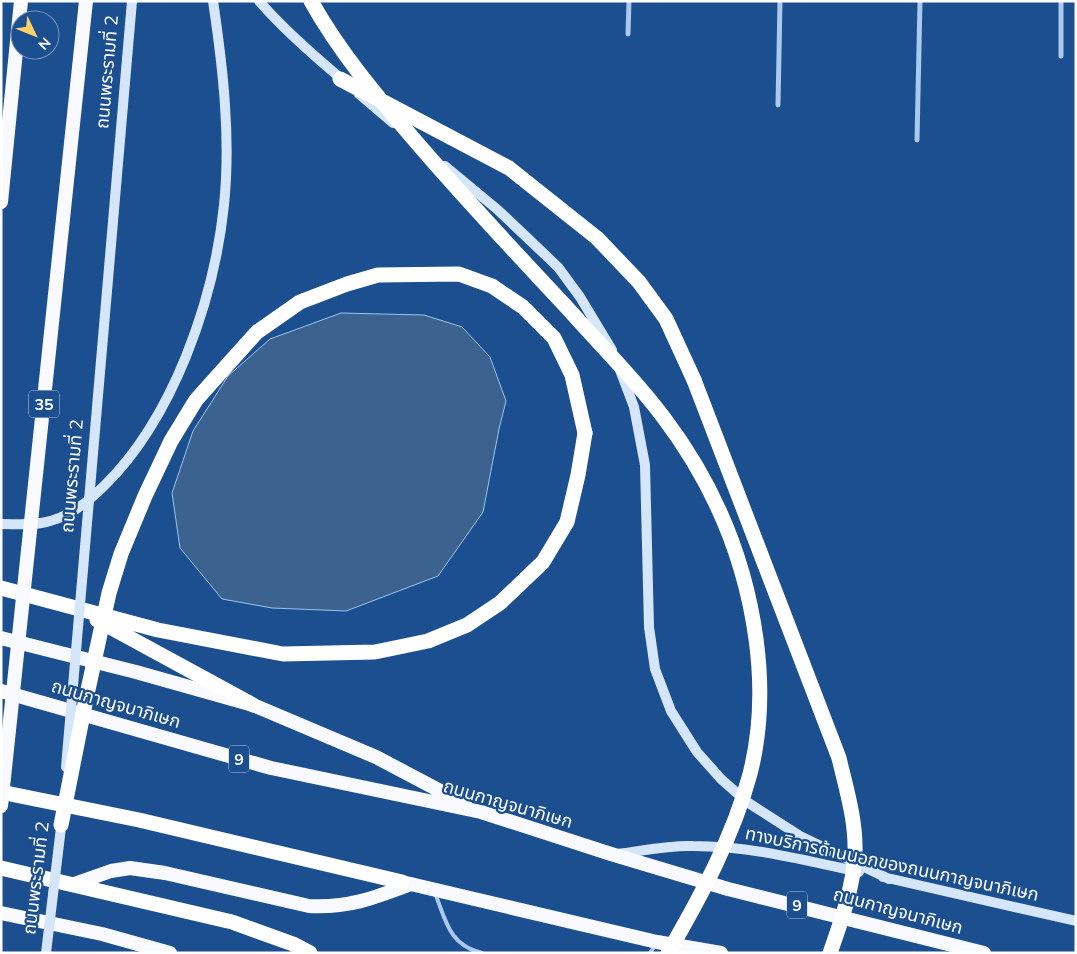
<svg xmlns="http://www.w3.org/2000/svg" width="1077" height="954" viewBox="0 0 1077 954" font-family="Mulish,'Noto Sans Thai',sans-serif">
	<rect width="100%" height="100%" fill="#1b4f8f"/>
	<path fill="#3c6290" stroke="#9cc4f0" d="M 341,313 L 424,315 L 462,327 L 490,357 L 506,401 L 499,429 L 483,512 L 438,576 L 346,611 L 272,608 L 222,599 L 180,548 L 172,493 L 193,431 L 228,376 L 270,339 Z"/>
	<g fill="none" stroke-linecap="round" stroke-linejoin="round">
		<path stroke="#a9c9ee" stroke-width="4" d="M 435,893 C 446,921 449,945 482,953
			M 650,953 L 656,944"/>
		<path stroke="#a9c9ee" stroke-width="5" d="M 628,34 L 629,1
			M 1061,56 L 1061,1
			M 778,105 L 780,1
			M 917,140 L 920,1"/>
		<path stroke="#d6e6fa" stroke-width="10" d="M 259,1 C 285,31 314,56 344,81
			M 359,94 L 393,123
			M 445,166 L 498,210 L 558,267 L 580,297 L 612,350
			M 620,370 L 634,407 L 645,465 L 649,627 L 655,669 L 671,711 L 697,752 L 721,779 L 747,802 L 800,836 L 889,879
			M 1,524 C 17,524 35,526 50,521 C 70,516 90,500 104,486 C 173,418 214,301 224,205 C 231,138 223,68 213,1
			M 617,854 C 642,851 668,845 693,846 C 750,846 804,860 859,872
			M 883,877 L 1076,921"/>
		<path stroke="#f8faff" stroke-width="14" d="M 1,202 L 21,1
			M 1,638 L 136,672 L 253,705 L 376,757 L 465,804
			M 1,691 L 271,768 L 481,812 L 611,854 L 728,889 L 984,953
			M 402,882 L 657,942 L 721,953
			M 74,884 L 111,871 L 130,868 L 165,873 L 309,906 C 349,908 374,898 411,884
			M 1,913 L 102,934 L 170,953"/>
		<path stroke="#fff" stroke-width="15" d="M 340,79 L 509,168 L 597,238 L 639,282 L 666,319 L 694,380
			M 1,588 L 158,630 L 283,654 L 375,652 L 428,641 L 467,625 L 500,603 L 543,562 L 567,522 L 578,475 L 585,433
			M 97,620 L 253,705
			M 1,792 L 139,820 L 402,882
			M 1,868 L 232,922 L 293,944 L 310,953"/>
		<path stroke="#d6e6fa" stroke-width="10" d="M 66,767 L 132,1
			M 46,953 L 62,819"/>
		<path stroke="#f8faff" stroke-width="14" d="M 1,806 L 86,1"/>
		<path stroke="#fff" stroke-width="15" d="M 311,1 C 339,51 375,94 412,137 C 463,197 517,254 571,312 C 602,347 636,380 664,418 C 713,483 745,558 756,639 C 762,683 761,731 750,774 C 733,837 701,896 668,953
			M 694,380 L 839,758 C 846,788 856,820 855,852 C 854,885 841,922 830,953
			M 61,825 L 86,699 L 109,593 L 121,554 L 145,496 L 171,441 L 196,400 L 257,332 L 300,302 L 347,284 L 378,275 L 459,274 L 492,286 L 523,307 L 554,338 L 572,375 L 585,433"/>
	</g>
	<g text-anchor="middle" stroke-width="4.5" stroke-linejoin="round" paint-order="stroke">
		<g fill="#1b4f8f" stroke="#bbcadd" stroke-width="1">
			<rect x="29" y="390.5" width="30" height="27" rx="4"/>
			<rect x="229" y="745.5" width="20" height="27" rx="4"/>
			<rect x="787" y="891.5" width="20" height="27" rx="4"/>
		</g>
		<g font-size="16" font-weight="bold" fill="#fff">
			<text x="44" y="410">35</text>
			<text x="239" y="765">9</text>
			<text x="797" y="911">9</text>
		</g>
		<g font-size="18" fill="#fff" stroke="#1b4f8f">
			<text transform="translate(107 72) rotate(-85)" y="6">ถนนพระรามที่ 2</text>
			<text transform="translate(72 476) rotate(-85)" y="6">ถนนพระรามที่ 2</text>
			<text transform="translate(116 704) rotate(16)" y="6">ถนนกาญจนาภิเษก</text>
			<text transform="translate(508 804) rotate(16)" y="6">ถนนกาญจนาภิเษก</text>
			<text transform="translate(892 864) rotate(12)" y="6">ทางบริการด้านนอกของถนนกาญจนาภิเษก</text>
			<text transform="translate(36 878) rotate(-83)" y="6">ถนนพระรามที่ 2</text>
			<text transform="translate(898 911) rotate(15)" y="6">ถนนกาญจนาภิเษก</text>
		</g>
	</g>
	<rect width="1077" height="954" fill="none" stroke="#ffffff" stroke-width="5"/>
	<g transform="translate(35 35) rotate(133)"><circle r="24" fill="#1b4f8f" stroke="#7695bc"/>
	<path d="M0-4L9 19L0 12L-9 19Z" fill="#ffd166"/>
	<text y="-8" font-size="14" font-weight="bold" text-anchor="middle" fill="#ffffff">N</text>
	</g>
</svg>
